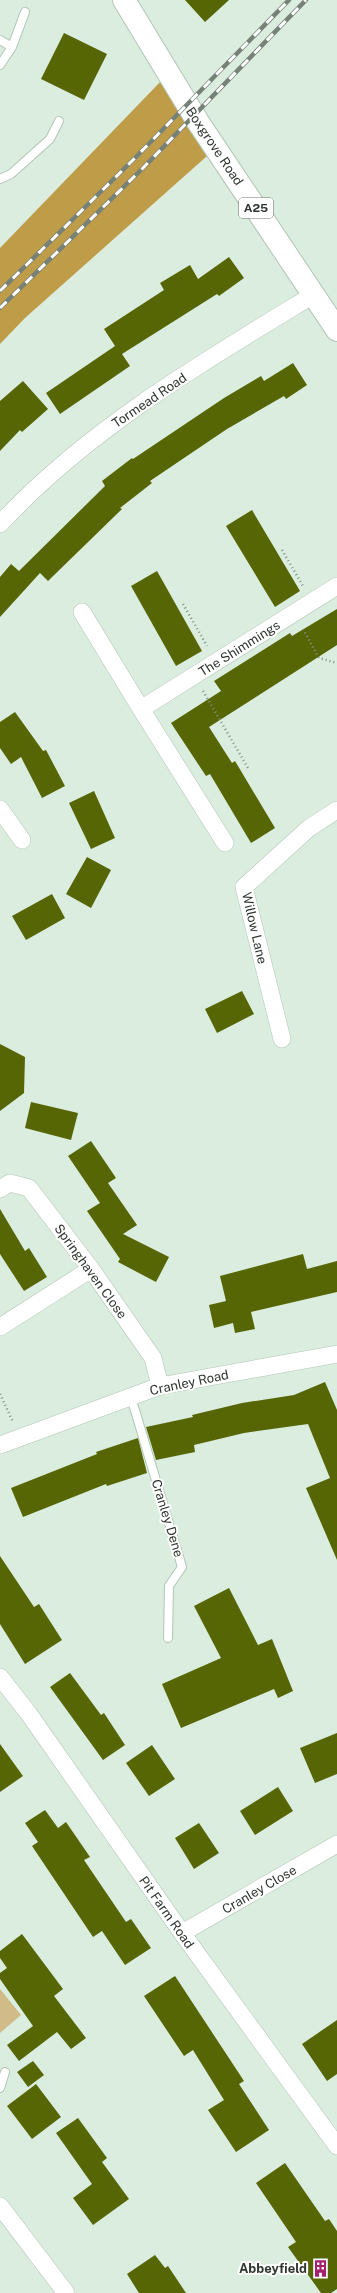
<svg xmlns="http://www.w3.org/2000/svg" width="337" height="2293" viewBox="0 0 337 2293" font-family="'Public Sans',sans-serif">
	<rect width="100%" height="100%" fill="#daedde"/>
	<path fill="#d1bb89" d="M 0,1989 L 21,2015 L 0,2033 Z"/>
	<path fill="#bf9d48" d="M 163,79 L 207,156 L 25,318 L 0,344 L 0,248 Z"/>
	<path fill="#576605" d="M 185,0 L 229,0 L 205,22 Z
		M 64,33 L 107,54 L 84,100 L 41,79 Z
		M 229,257 L 244,278 L 219,296 L 217,294 L 122,354 L 130,366 L 60,414 L 46,393 L 115,346 L 104,329 L 164,290 L 160,283 L 190,265 L 198,279 Z
		M 293,363 L 307,385 L 286,399 L 284,396 L 227,429 L 150,481 L 152,483 L 120,508 L 122,509 L 48,581 L 40,573 L 0,617 L 0,577 L 11,564 L 19,571 L 105,486 L 102,481 L 132,458 L 133,459 L 224,398 L 261,376 L 264,381 Z
		M 23,381 L 48,409 L 22,432 L 20,430 L 0,451 L 0,401 Z
		M 252,510 L 300,591 L 275,607 L 226,526 Z
		M 157,571 L 202,651 L 176,666 L 131,586 Z
		M 337,609 L 337,645 L 209,727 L 232,763 L 235,761 L 275,828 L 251,843 L 210,774 L 206,776 L 171,723 L 221,691 L 214,681 L 290,633 L 292,636 Z
		M 15,712 L 43,751 L 46,750 L 65,786 L 42,798 L 21,757 L 11,764 L 0,748 L 0,722 Z
		M 94,791 L 115,838 L 91,849 L 69,803 Z
		M 87,857 L 111,870 L 91,908 L 66,894 Z
		M 52,894 L 65,918 L 26,940 L 12,916 Z
		M 242,991 L 254,1014 L 217,1033 L 205,1009 Z
		M 0,1044 L 25,1057 L 24,1093 L 0,1111 Z
		M 31,1102 L 78,1113 L 71,1140 L 25,1128 Z
		M 91,1141 L 116,1178 L 108,1183 L 137,1225 L 123,1234 L 169,1257 L 156,1282 L 118,1262 L 120,1259 L 87,1211 L 100,1203 L 68,1156 Z
		M 0,1209 L 25,1251 L 29,1248 L 47,1277 L 24,1291 L 0,1254 Z
		M 303,1254 L 307,1269 L 337,1261 L 337,1292 L 251,1312 L 255,1329 L 235,1333 L 233,1323 L 214,1328 L 209,1305 L 226,1301 L 220,1276 Z
		M 325,1382 L 337,1410 L 337,1560 L 306,1488 L 330,1478 L 308,1424 L 244,1433 L 194,1445 L 195,1452 L 156,1460 L 146,1427 L 193,1417 L 192,1415 L 242,1403 L 294,1395 Z
		M 138,1438 L 147,1473 L 107,1486 L 106,1484 L 23,1517 L 11,1488 L 97,1454 L 96,1452 Z
		M 0,1556 L 34,1607 L 39,1604 L 62,1640 L 25,1664 L 0,1624 Z
		M 229,1588 L 258,1645 L 272,1639 L 293,1691 L 278,1698 L 274,1689 L 181,1728 L 162,1684 L 221,1658 L 194,1606 Z
		M 70,1673 L 101,1715 L 104,1713 L 125,1745 L 103,1760 L 50,1687 Z
		M 337,1733 L 337,1774 L 315,1783 L 300,1748 Z
		M 0,1744 L 23,1776 L 0,1792 Z
		M 152,1745 L 175,1779 L 149,1796 L 126,1763 Z
		M 278,1787 L 293,1811 L 255,1835 L 240,1811 Z
		M 45,1810 L 58,1828 L 66,1822 L 90,1857 L 84,1860 L 126,1922 L 131,1919 L 151,1948 L 125,1965 L 102,1931 L 93,1937 L 32,1846 L 38,1842 L 25,1823 Z
		M 199,1823 L 219,1853 L 194,1869 L 175,1838 Z
		M 22,1934 L 63,1989 L 54,1996 L 86,2038 L 71,2049 L 57,2032 L 19,2061 L 7,2045 L 33,2026 L 0,1979 L 0,1973 L 7,1968 L 0,1958 L 0,1951 Z
		M 175,1976 L 244,2081 L 239,2084 L 269,2130 L 236,2152 L 208,2110 L 224,2100 L 193,2050 L 184,2056 L 144,1996 Z
		M 337,2020 L 337,2074 L 327,2081 L 302,2044 Z
		M 33,2061 L 44,2075 L 28,2087 L 17,2072 Z
		M 36,2084 L 61,2117 L 32,2139 L 7,2106 Z
		M 78,2118 L 107,2158 L 102,2162 L 129,2199 L 93,2225 L 73,2198 L 92,2184 L 56,2133 Z
		M 285,2163 L 325,2221 L 329,2219 L 337,2231 L 337,2289 L 331,2293 L 321,2293 L 288,2247 L 296,2242 L 256,2183 Z
		M 155,2255 L 165,2268 L 168,2266 L 186,2293 L 139,2293 L 127,2274 Z"/>
	<g fill="none" stroke-linecap="round" stroke-linejoin="round">
		<defs>
			<path id="service" d="M 0,40 L 12,47
				M 0,65 L 12,47 L 25,12
				M 0,179 L 11,174 L 50,139 L 59,121
				M 131,1397 L 182,1567 L 169,1586 L 168,1638
				M 0,2088 L 5,2072"/>
			<path id="minor" d="M 0,524 C 88,429 203,362 313,295
				M 82,612 L 141,709
				M 0,809 L 22,840
				M 225,843 L 141,709 L 337,586
				M 282,1039 L 244,887 L 309,828 L 337,810
				M 0,1189 L 10,1183 L 29,1188 L 91,1269 L 153,1358 L 160,1386
				M 0,1327 L 91,1269
				M 0,1445 L 160,1386 L 337,1354
				M 0,1677 L 29,1714 L 182,1933 L 337,2146
				M 182,1933 L 337,1844
				M 0,2206 L 66,2293"/>
			<path id="primary" d="M 124,0 L 198,122 L 337,330"/>
		</defs>
		<use href="#service" stroke="#b2c5b6" stroke-width="10"/>
		<use href="#minor" stroke="#b2c5b6" stroke-width="18"/>
		<use href="#primary" stroke="#b2c5b6" stroke-width="24"/>
		<path stroke="#849187" stroke-width="2.5" stroke-dasharray="1 3" stroke-linecap="butt" d="M 282,550 L 303,586
			M 183,604 L 207,646
			M 303,629 L 319,658 L 337,663
			M 203,691 L 248,768
			M 0,1394 L 13,1422"/>
		<use href="#service" stroke="#fff" stroke-width="8"/>
		<use href="#minor" stroke="#fff" stroke-width="17"/>
		<use href="#primary" stroke="#fff" stroke-width="22"/>
		<defs>
			<path id="rail" d="M 0,291 L 134,159 L 289,0
				M 0,308 L 143,168 L 306,0"/>
		</defs>
		<use href="#rail" stroke="#768278" stroke-width="4.5"/>
		<use href="#rail" stroke="#fff" stroke-width="3" stroke-dasharray="9" stroke-linecap="butt"/>
	</g>
	<defs>
		<symbol id="building-bare" viewBox="-9 -9 18 18"><path d="M-4-6H4V6H1V3H-1V6H-4ZM-2.5-4.3h1.7v1.8h-1.7ZM.8-4.3h1.7v1.8H.8ZM-2.5-1h1.7V.8h-1.7ZM.8-1h1.7V.8H.8Z" fill="#a3206e" stroke="#fff" stroke-width="2.5" paint-order="stroke"/></symbol>
	</defs>
	<g fill-rule="evenodd">
		<use href="#building-bare" x="308" y="2256" width="25" height="25"/>
	</g>
	<g text-anchor="middle" stroke-width="4" stroke-linejoin="round" paint-order="stroke">
		<rect fill="#fff" stroke="#6d726d" stroke-width="1" x="239" y="198" width="34" height="20" rx="3"/>
		<g font-size="12" font-weight="bold" fill="#2e352f">
			<text x="256" y="212">A25</text>
		</g>
		<g font-size="13" fill="#2e352f" stroke="#fff">
			<text transform="translate(215 146) rotate(56)" y="5">Boxgrove Road</text>
			<text transform="translate(149 400) rotate(-34)" y="5">Tormead Road</text>
			<text transform="translate(239 648) rotate(-32)" y="5">The Shimmings</text>
			<text transform="translate(255 928) rotate(77)" y="5">Willow Lane</text>
			<text transform="translate(91 1271) rotate(54)" y="5">Springhaven Close</text>
			<text transform="translate(189 1382) rotate(-12)" y="5">Cranley Road</text>
			<text transform="translate(168 1518) rotate(73)" y="5">Cranley Dene</text>
			<text transform="translate(259 1889) rotate(-30)" y="5">Cranley Close</text>
			<text transform="translate(167 1912) rotate(55)" y="5">Pit Farm Road</text>
		</g>
		<g font-size="13" font-weight="bold" fill="#2e352f" stroke="#fff" text-anchor="end">
			<text x="307" y="2273">Abbeyfield</text>
		</g>
	</g>
</svg>
